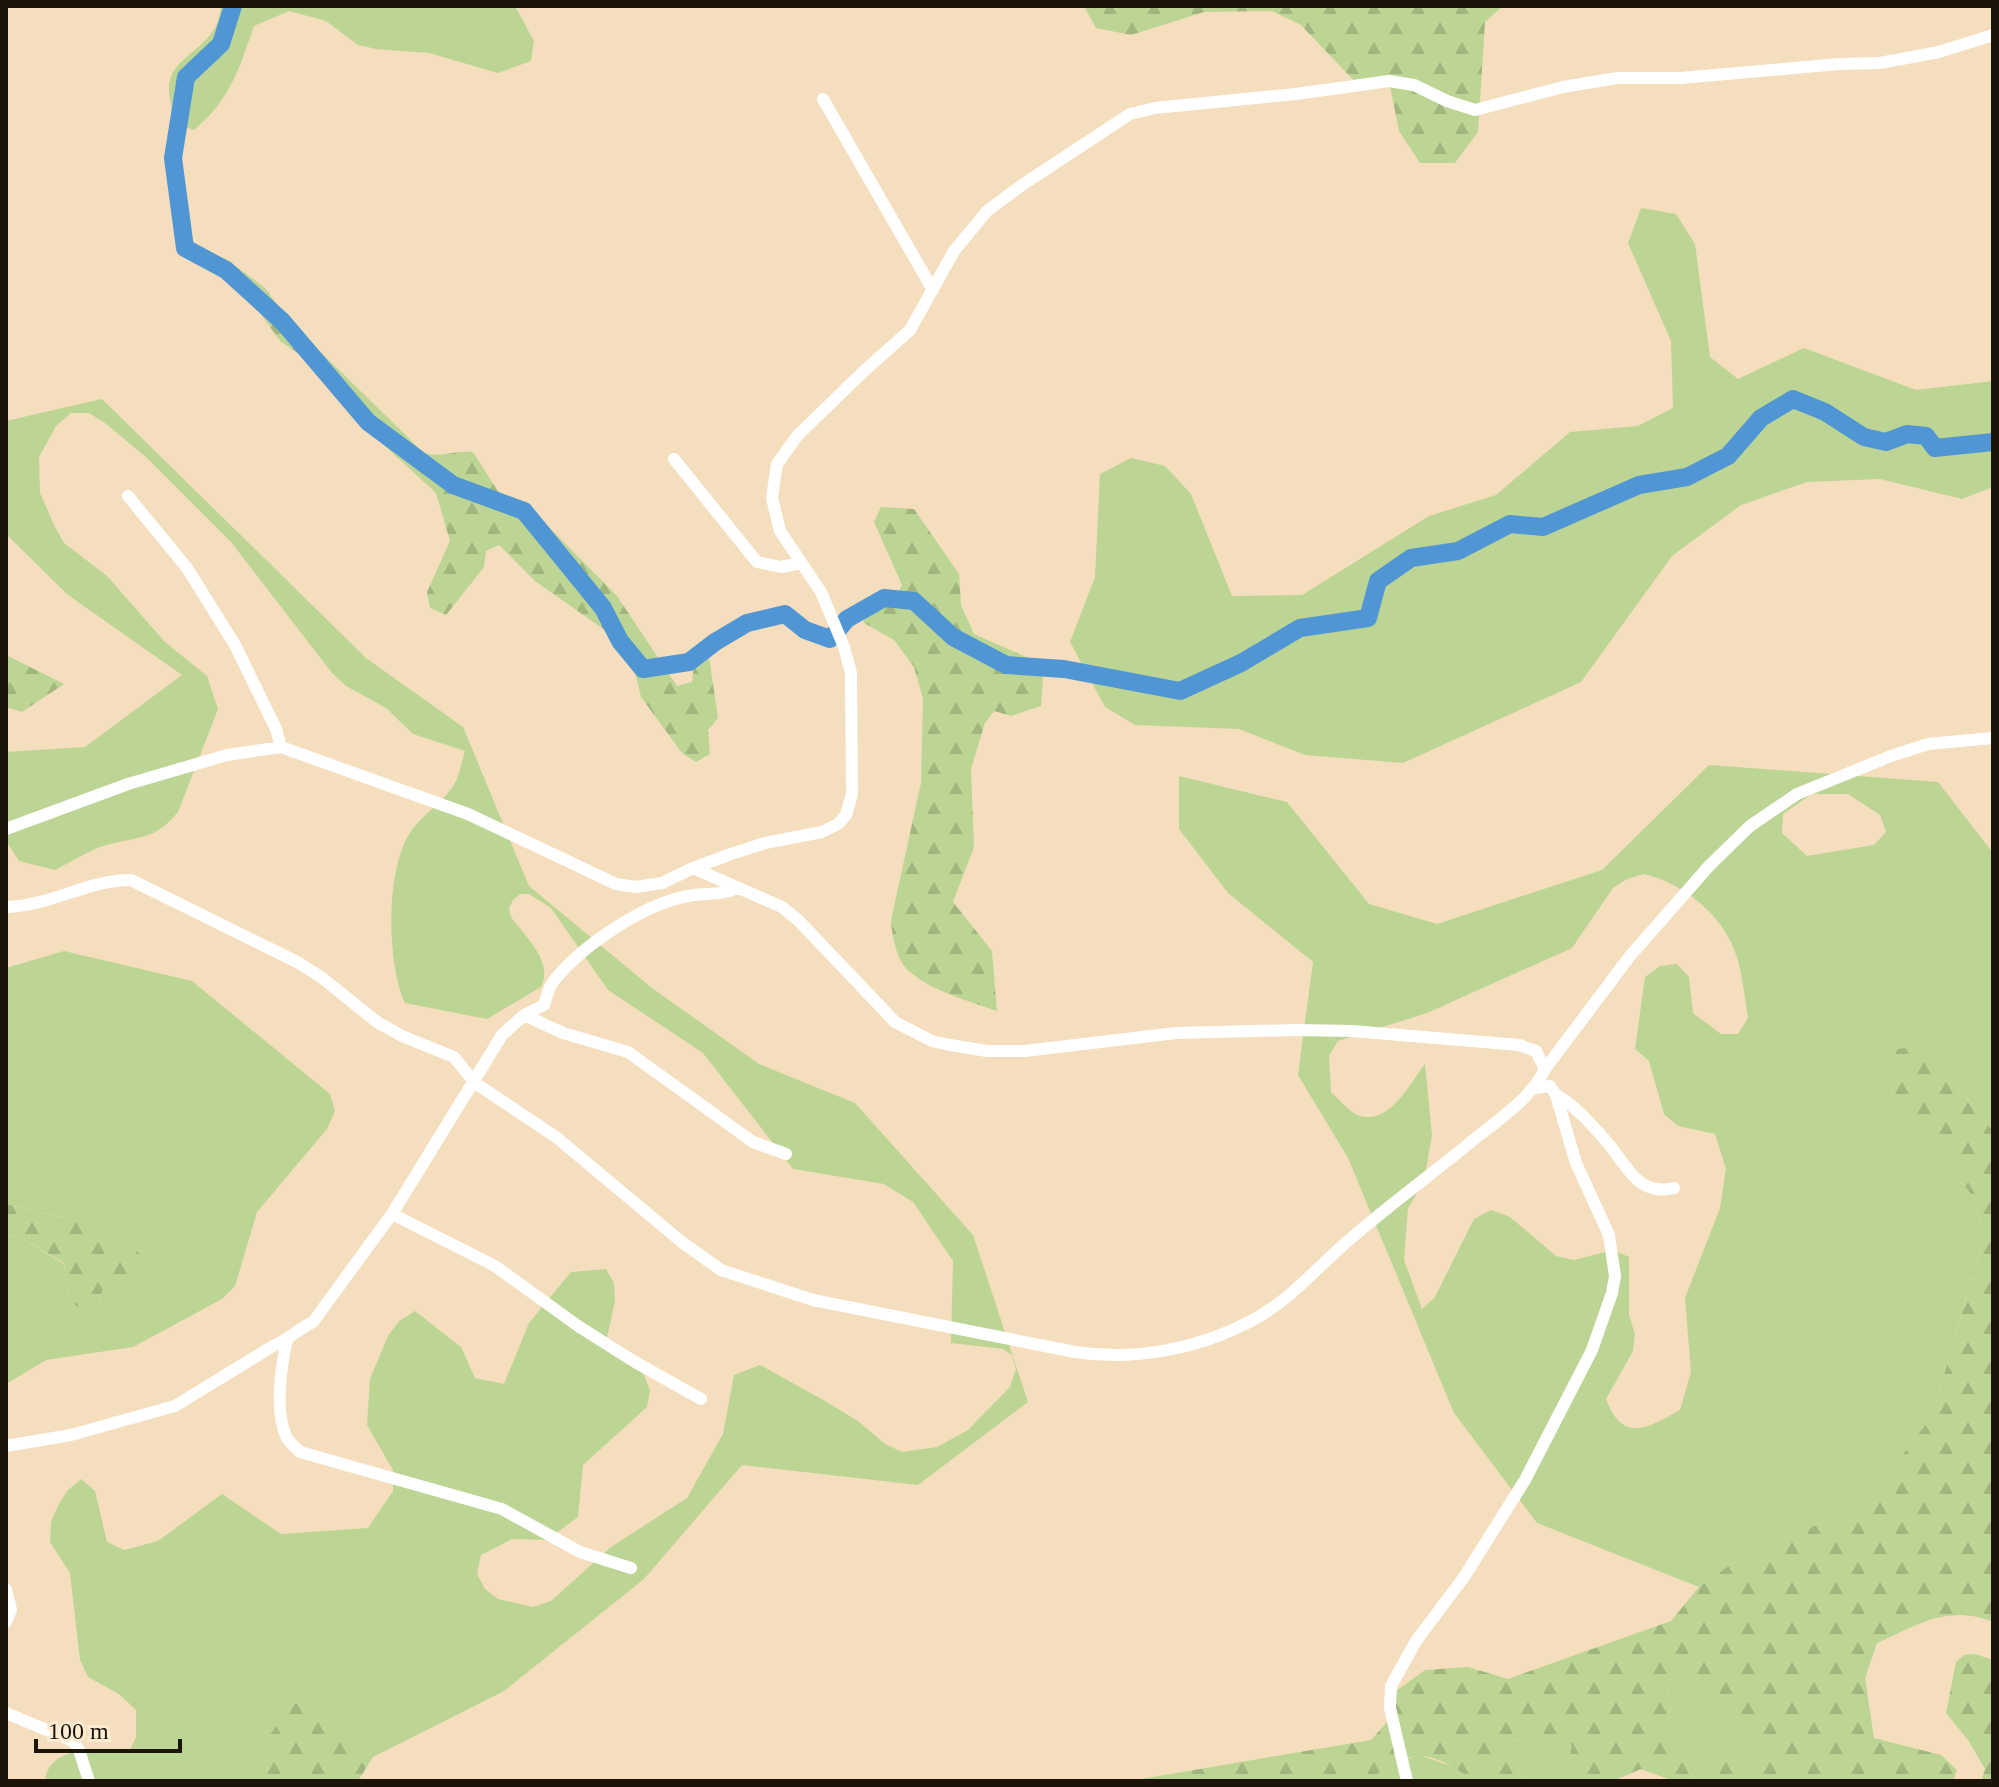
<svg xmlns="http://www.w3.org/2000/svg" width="1999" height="1787" viewBox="0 0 1999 1787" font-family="'Times New Roman',serif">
	<defs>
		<pattern id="forest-firs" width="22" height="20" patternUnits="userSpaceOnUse" patternTransform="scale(2)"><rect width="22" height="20" fill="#bcd595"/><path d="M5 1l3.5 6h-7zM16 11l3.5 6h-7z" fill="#a1b67f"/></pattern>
	</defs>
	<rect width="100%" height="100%" fill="#f4debd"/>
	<path fill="#bcd595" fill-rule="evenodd" d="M 221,6 L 515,6 L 534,41 L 531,61 L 498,73 L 429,53 L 376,49 L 358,45 L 326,21 L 289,11 L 254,26 C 239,69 230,100 194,130 L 176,124 C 174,113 168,98 169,87 C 171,53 218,50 221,6 Z
		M 1641,208 L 1676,214 L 1695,244 L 1710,357 L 1738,379 L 1804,348 L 1916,390 L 1993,381 L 1993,487 L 1962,499 L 1880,479 L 1807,482 L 1741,505 L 1672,556 L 1581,682 L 1403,763 L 1305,755 L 1239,729 L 1135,725 L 1105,707 L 1070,642 L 1095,577 L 1100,474 L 1131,458 L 1165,466 L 1191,494 L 1232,596 L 1302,595 L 1429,516 L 1496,495 L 1570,432 L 1638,426 L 1673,408 L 1671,341 L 1628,243 Z
		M 102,399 L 366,658 L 463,727 L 529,886 L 652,988 L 759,1064 L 855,1103 L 973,1235 L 1028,1402 L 918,1485 L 742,1465 L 644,1579 L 504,1691 L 373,1757 L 346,1738 L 326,1710 L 266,1741 L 267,1781 L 45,1781 C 49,1743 103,1750 130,1750 L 136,1737 L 136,1710 L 119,1694 L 88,1677 L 80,1660 L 70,1573 L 50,1542 L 51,1522 L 58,1506 L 67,1491 L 81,1479 L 95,1491 L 107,1542 L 124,1550 L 158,1541 L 222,1494 L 281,1534 L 368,1528 L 393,1491 L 393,1470 L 367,1425 L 370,1379 L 388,1336 L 399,1321 L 415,1311 L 461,1347 L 475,1378 L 504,1384 L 529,1323 L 571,1272 L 606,1269 L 614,1283 L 615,1301 L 607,1337 L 613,1354 L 643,1373 L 650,1390 L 647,1407 L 583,1465 L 578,1517 L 547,1540 L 512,1539 L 481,1555 L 477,1574 L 485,1589 L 498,1599 L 533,1607 L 551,1601 L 611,1547 L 687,1498 L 723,1434 L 734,1375 L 760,1365 L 825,1401 L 858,1421 L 885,1444 L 902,1452 L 937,1447 L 968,1430 L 1010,1387 L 1016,1369 L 1012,1355 L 1003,1349 L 951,1343 L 953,1261 L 913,1202 L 884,1184 L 793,1169 L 703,1053 L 608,990 L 551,908 L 529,894 L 520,894 L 513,900 L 509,908 L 511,917 C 525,936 554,962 541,987 L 487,1019 L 405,1003 C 387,964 386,876 407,838 C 418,816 445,803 456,781 C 460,772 462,761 465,751 L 413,734 L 386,708 L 346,686 L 332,673 L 231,542 L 147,458 L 105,423 L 89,413 L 71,413 L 56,426 L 39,457 L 40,493 L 55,527 L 64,543 L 107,576 L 165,642 L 207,676 L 218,709 L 178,812 C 154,841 139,836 106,845 C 89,850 71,862 55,870 L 19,861 L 6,841 L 6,752 L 85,747 L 182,675 L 68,595 L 6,534 L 6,421 Z
		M 1709,765 L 1938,782 L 1993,853 L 1993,1131 L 1932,1055 L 1890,1094 L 1975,1199 L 1983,1241 L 1932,1416 L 1866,1504 L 1734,1562 L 1699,1587 L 1537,1523 L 1454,1413 L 1348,1158 L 1298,1075 L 1313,962 L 1228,893 L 1179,829 L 1179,776 L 1287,802 L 1369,904 L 1437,924 L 1602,870 ZM 1812,794 L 1848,794 L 1880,815 L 1886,832 L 1874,845 L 1807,856 L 1782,833 L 1783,814 ZM 1644,874 C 1686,884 1727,918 1738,961 C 1743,979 1745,999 1748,1018 L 1738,1034 L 1721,1034 L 1693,1013 L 1689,977 L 1677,964 L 1660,966 L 1645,977 L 1635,1049 L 1649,1061 L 1664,1114 L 1678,1126 L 1715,1134 L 1726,1169 L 1720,1208 L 1685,1298 L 1691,1372 L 1680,1410 C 1648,1428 1623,1444 1606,1399 L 1633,1351 L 1635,1334 L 1629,1315 L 1629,1257 L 1613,1250 L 1574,1260 L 1556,1256 L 1510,1217 L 1491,1210 L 1474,1219 L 1435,1297 L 1422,1309 L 1404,1260 L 1408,1208 L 1424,1181 L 1432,1135 L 1425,1064 C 1409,1084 1391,1124 1360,1116 C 1350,1113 1339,1099 1331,1092 L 1329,1056 L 1338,1041 L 1427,1013 L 1572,948 L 1613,888 L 1627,879 Z
		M 64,951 L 192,981 L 330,1094 L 335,1111 L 327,1129 L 257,1212 L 235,1286 L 222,1299 L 133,1347 L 46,1360 L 6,1384 L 6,1236 L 20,1237 L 64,1264 L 69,1297 L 97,1309 L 102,1291 L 137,1275 L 125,1244 L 114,1246 L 93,1239 L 83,1202 L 70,1219 L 6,1204 L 6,968 Z
		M 1682,1669 L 1734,1704 L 1765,1762 L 1718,1756 L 1708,1759 L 1705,1781 L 1694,1781 L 1670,1724 L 1668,1682 Z
		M 1531,1739 L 1573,1745 L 1568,1769 L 1579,1781 L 1525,1781 L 1510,1760 L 1510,1741 Z
		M 1419,1755 L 1460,1769 L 1472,1781 L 1368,1781 L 1380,1769 Z"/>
	<path fill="url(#forest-firs)" d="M 1084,6 L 1503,6 L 1485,22 L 1478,132 L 1455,163 L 1420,163 L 1399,131 L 1389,81 L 1358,85 L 1301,25 L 1272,11 L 1204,12 L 1131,35 L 1096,28 Z
		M 209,253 L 226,259 L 264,287 L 293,325 L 424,453 C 444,458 453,450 473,452 L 499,493 L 539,517 L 617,596 L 677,686 L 692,682 L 694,664 L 709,657 L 718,718 L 708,730 L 710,754 L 696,762 L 682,753 L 641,697 L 629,647 L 535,581 L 499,545 L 486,551 L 484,567 L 446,615 L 430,608 L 427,592 L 450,541 L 436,493 L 361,424 L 321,369 L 280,341 L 240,285 L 193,260 Z
		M 881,507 L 914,509 L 959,574 L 961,605 L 974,634 L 1035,661 L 1043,676 L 1041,706 L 1011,716 L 994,711 L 985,723 L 971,769 L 974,847 L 953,902 L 992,951 L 997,1011 C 969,1001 934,992 910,972 C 897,962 892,937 891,920 L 921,783 L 923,699 L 914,667 L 894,640 L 864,623 L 861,606 L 894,600 L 902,585 L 874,522 Z
		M 6,655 L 64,684 L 22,712 L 6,707 Z
		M 1914,1047 L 1932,1055 L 1993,1131 L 1993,1622 C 1947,1604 1919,1625 1877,1643 L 1865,1678 L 1874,1738 L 1941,1755 L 1957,1770 L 1953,1781 L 1705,1781 L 1707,1759 L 1718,1756 L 1764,1761 L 1734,1704 L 1682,1669 L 1668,1682 L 1670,1724 L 1694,1781 L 1674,1781 L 1641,1769 L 1613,1781 L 1579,1781 L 1568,1769 L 1572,1745 L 1531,1739 L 1510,1741 L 1510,1760 L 1525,1781 L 1472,1781 C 1460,1769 1439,1757 1420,1756 C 1405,1755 1379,1771 1368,1781 L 1129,1781 L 1371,1740 L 1387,1722 L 1389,1696 L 1425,1670 L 1468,1667 L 1508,1679 L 1671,1621 L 1699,1587 L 1734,1562 L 1866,1503 L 1932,1416 L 1983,1241 L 1975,1199 L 1890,1094 L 1891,1050 Z
		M 84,1201 L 93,1239 L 114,1246 L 125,1244 L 142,1255 L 138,1275 L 102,1291 L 97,1309 C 65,1314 68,1287 64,1263 L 20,1237 L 6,1236 L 6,1204 L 69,1219 Z
		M 1975,1654 L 1993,1660 L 1993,1781 L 1981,1781 L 1985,1769 L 1968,1740 L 1946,1713 L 1956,1662 L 1964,1655 Z
		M 294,1703 L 326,1710 L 346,1738 L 373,1757 L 358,1781 L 267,1781 L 265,1741 Z"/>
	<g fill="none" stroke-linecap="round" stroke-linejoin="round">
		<path stroke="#5196d4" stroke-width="18" d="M 233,6 L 221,44 L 186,77 L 173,158 L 185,248 L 226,270 L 283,322 L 368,422 L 453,485 L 524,511 L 603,608 L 620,641 L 643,669 L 689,662 L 715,642 L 747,623 L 785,614 L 805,630 L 830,639 L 847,619 L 884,598 L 914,601 L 953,637 L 1006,665 L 1064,669 L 1180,691 L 1241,663 L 1300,628 L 1368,618 L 1378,581 L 1411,558 L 1458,551 L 1510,524 L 1543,527 L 1639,485 L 1687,477 L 1728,456 L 1761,418 L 1793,399 L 1825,412 L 1864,437 L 1886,442 L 1907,434 L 1926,436 L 1935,448 L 1993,442"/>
		<path stroke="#fff" stroke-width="12" d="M 823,99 L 933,290
			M 674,459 L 757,562 L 781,567 L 801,563
			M 128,496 L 187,568 L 235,645 L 276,729 L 281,747
			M 6,829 L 128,784 L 227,755 L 281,747 L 468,814 L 616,884 L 635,887 L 662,883 L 693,868 L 731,854 L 765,843 L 822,832 L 838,824 L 846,815 L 852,794 L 851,673 L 844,647 L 821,592 L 780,531 L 772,498 L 777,464 L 797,436 L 863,372 L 910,330 L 954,251 L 987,211 L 1022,185 L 1130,114 L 1155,108 L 1296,94 L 1389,81 L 1414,85 L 1447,101 L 1475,110 L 1563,87 L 1617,78 L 1681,78 L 1839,64 L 1880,63 L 1939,52 L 1993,35
			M 693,868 L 782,907 L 798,920 L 895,1022 L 932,1041 L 950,1045 L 987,1051 L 1025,1051 L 1176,1033 L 1297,1030 L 1352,1031 L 1519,1045 L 1536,1051 L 1545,1069
			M 6,907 C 51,906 87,880 131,880 L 299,963 L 321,977 L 377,1022 L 402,1036 L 454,1057 L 475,1083 L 556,1137 L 683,1243 L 721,1270 L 813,1300 L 1075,1352 C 1135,1361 1198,1349 1251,1321 C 1290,1301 1317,1267 1349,1240 C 1390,1204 1435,1172 1477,1137 C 1502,1117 1531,1098 1545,1069 L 1630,956 L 1709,866 L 1750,826 L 1797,794 L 1891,756 L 1928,744 L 1993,738
			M 524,1015 L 563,1033 L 628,1052 L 753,1142 L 786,1154
			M 1556,1095 C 1573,1103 1599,1132 1611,1147 C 1629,1170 1640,1196 1674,1188
			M 392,1214 L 495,1266 L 578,1326 L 635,1362 L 701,1399
			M 287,1340 C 281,1366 274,1413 287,1438 C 290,1443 296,1448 300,1452 L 502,1509 L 580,1552 L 631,1568
			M 6,1446 L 71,1435 L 175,1406 L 273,1346 C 288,1340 298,1329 313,1322 L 392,1214 L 502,1035 L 524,1015 L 544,1005 C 547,997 548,988 553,982 C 582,945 647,901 694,895 C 710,893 722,895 737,888
			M 6,1589 L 11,1610 L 6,1622
			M 6,1713 L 73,1741 L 79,1750 L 89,1781
			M 1407,1781 L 1390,1708 L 1391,1686 L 1416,1641 L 1464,1577 L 1525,1480 L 1592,1350 L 1612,1293 L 1615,1276 L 1609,1235 L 1576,1163 L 1556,1095 L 1550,1086 L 1536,1088"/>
	</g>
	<rect width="1999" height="1787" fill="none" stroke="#1c1409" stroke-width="16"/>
	<path d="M36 1739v12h144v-12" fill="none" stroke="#1c1409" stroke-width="4"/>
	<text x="48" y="1739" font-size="24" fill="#1c1409" stroke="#fdecd1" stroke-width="6" paint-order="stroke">100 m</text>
</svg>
